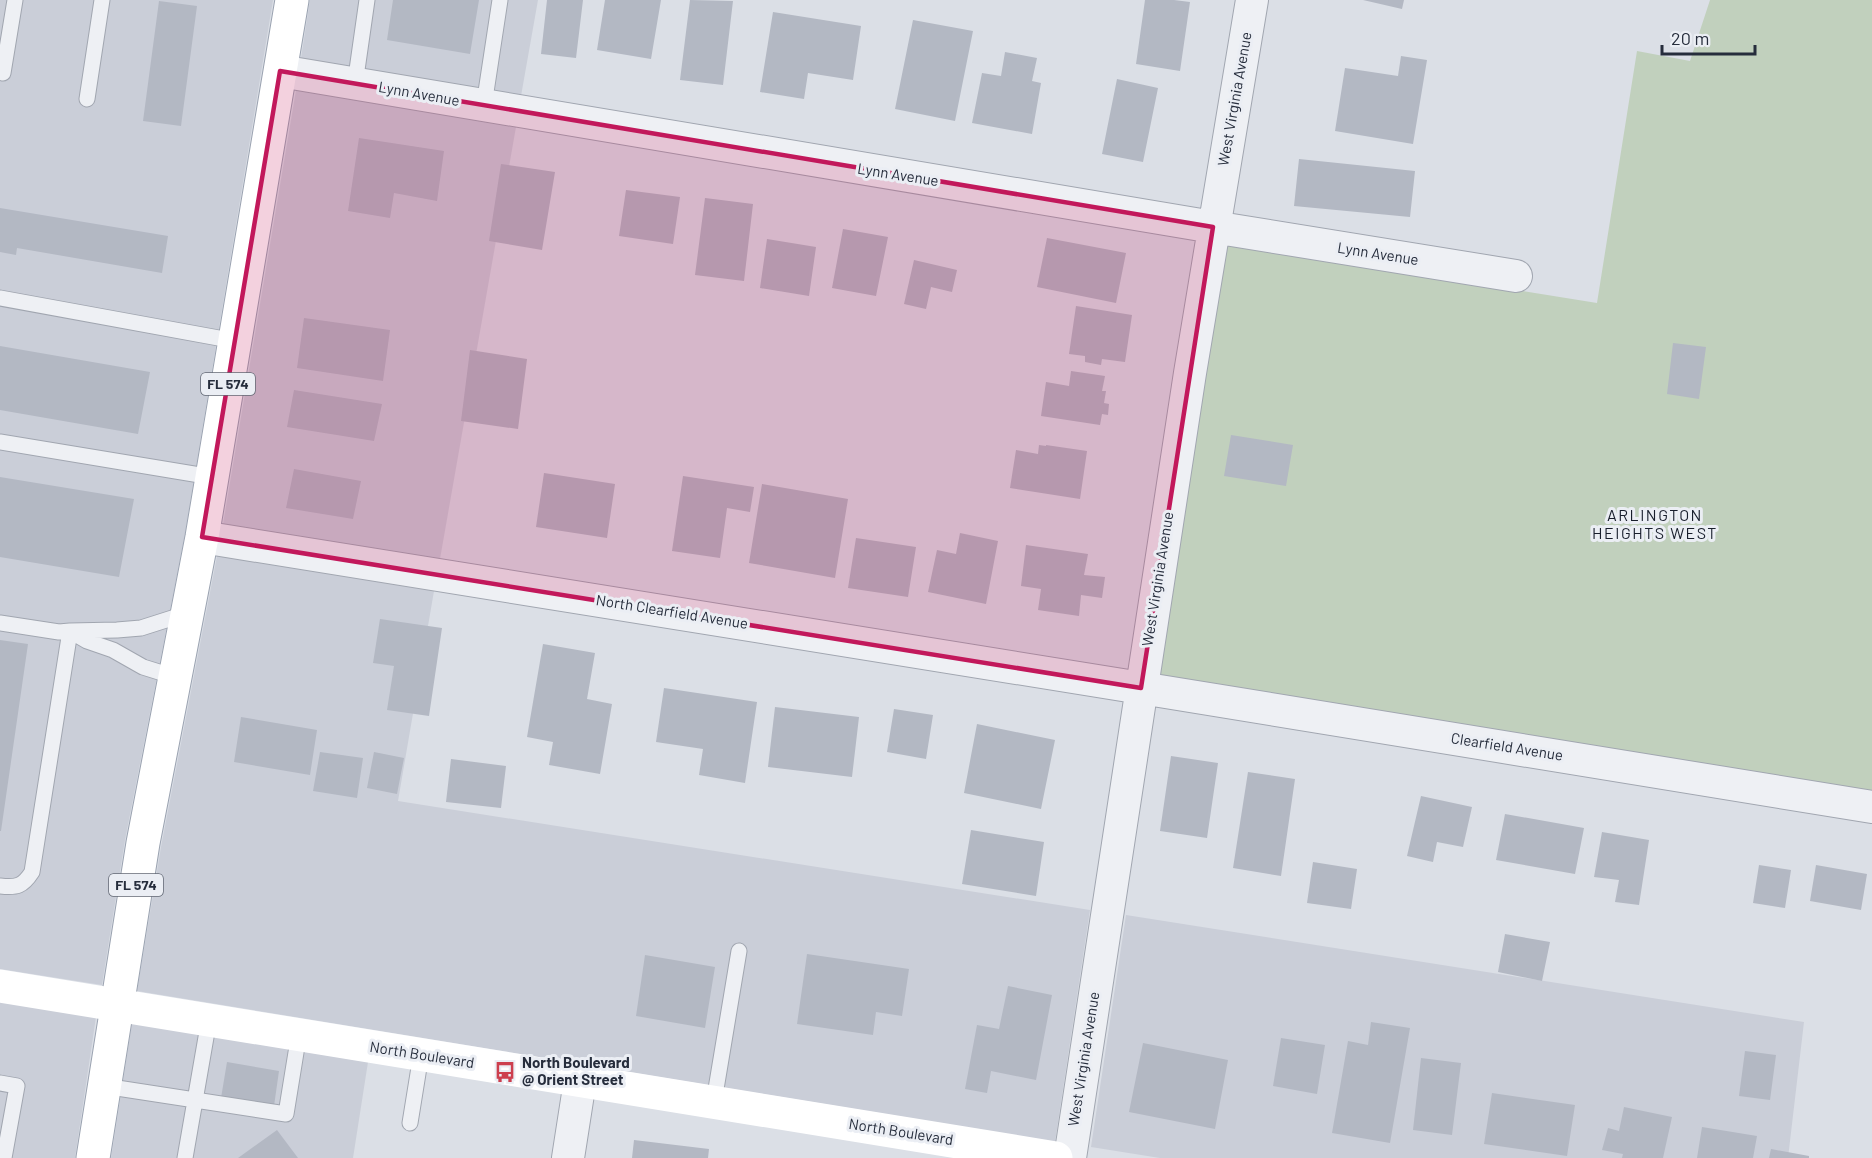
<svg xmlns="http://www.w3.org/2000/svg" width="1872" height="1158" viewBox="0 0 1872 1158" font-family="Barlow,sans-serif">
	<rect width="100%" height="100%" fill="#dbdfe6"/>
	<path fill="#caced8" d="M 0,0 L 273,0 L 185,534 L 125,840 L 102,985 L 0,969 Z
		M 310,0 L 538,0 L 521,96 L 301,58 Z
		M 296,90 L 516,127 L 440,559 L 223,524 Z
		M 217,556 L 434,591 L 398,801 L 1090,910 L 1055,1142 L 137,991 L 161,847 Z
		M 1126,915 L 1804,1022 L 1788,1158 L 1160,1158 L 1091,1147 Z
		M 0,1001 L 96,1017 L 75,1158 L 0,1158 Z
		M 132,1023 L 368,1062 L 353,1158 L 111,1158 Z"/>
	<path fill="#c1d0bd" d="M 1710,0 L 1872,0 L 1872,793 L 1175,684 L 1161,675 L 1156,659 L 1223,243 L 1597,303 L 1637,51 L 1690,61 Z"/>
	<path fill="#b3b8c3" d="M 393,0 L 479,0 L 470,54 L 387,40 Z
		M 547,0 L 583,0 L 576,58 L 541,54 Z
		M 605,0 L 661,0 L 651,59 L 597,50 Z
		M 690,0 L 733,1 L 723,85 L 680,80 Z
		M 1145,0 L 1174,0 L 1190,2 L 1180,71 L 1136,64 Z
		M 1363,0 L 1404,0 L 1402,9 Z
		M 159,1 L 197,6 L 181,126 L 143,121 Z
		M 773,12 L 861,26 L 853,80 L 808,73 L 804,99 L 760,92 Z
		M 913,20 L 973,31 L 955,121 L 895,109 Z
		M 1005,52 L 1037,58 L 1032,81 L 1041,83 L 1032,134 L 972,123 L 982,73 L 1001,76 Z
		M 1401,56 L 1427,60 L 1413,144 L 1335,131 L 1345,68 L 1398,76 Z
		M 1117,79 L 1158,88 L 1143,162 L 1102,154 Z
		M 359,138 L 444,151 L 437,201 L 394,193 L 390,218 L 348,211 Z
		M 1299,159 L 1415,171 L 1410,217 L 1294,206 Z
		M 501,164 L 555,172 L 542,250 L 489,241 Z
		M 626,190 L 680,197 L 673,244 L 619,236 Z
		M 705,198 L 753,204 L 744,281 L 695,275 Z
		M 0,208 L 168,236 L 162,273 L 17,248 L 16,255 L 0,252 Z
		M 843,229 L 888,237 L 876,296 L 832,288 Z
		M 1047,238 L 1126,253 L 1116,303 L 1037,287 Z
		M 767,239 L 816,247 L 809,296 L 760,288 Z
		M 914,260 L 957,270 L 952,292 L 931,287 L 926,309 L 904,304 Z
		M 1076,306 L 1132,315 L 1125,362 L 1102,359 L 1101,365 L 1085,362 L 1085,356 L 1069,354 Z
		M 304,318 L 390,330 L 383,381 L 297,368 Z
		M 1673,343 L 1706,347 L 1699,399 L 1667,394 Z
		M 0,346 L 150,372 L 138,434 L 0,410 Z
		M 470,350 L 527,359 L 518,429 L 461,421 Z
		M 1071,371 L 1105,376 L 1102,391 L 1106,391 L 1104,403 L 1109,404 L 1108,415 L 1102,414 L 1100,425 L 1041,416 L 1046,382 L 1069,386 Z
		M 294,390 L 382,404 L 374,441 L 287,427 Z
		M 1231,435 L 1293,445 L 1286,486 L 1224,476 Z
		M 1039,445 L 1046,446 L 1046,445 L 1087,451 L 1080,499 L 1010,488 L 1016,450 L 1038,454 Z
		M 294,469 L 361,481 L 353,519 L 286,508 Z
		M 544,473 L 615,484 L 607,538 L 536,527 Z
		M 683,476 L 754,487 L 750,512 L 727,508 L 720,558 L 672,551 Z
		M 0,477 L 134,499 L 119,577 L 0,557 Z
		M 762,484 L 848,499 L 835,578 L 749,563 Z
		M 960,533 L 998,541 L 986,604 L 928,592 L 937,550 L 956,554 Z
		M 856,538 L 916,547 L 908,597 L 848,588 Z
		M 1026,545 L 1088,554 L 1084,575 L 1105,577 L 1102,598 L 1081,595 L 1079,616 L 1038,610 L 1041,589 L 1021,586 Z
		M 380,619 L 442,628 L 429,716 L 387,710 L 394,666 L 373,663 Z
		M 0,640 L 28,644 L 1,831 L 0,831 Z
		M 543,644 L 595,653 L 587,699 L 612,704 L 600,774 L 549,765 L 553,742 L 527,737 Z
		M 664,688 L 757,702 L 745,783 L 699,775 L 703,749 L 656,742 Z
		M 775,707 L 859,717 L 852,777 L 768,767 Z
		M 894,709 L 933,715 L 926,759 L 887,752 Z
		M 241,717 L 317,730 L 310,775 L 234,762 Z
		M 977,724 L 1055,740 L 1041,809 L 964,793 Z
		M 320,752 L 363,758 L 357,798 L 313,791 Z
		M 374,752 L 404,758 L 397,794 L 367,788 Z
		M 1171,756 L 1218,763 L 1207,838 L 1160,831 Z
		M 451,759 L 506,766 L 501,808 L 446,802 Z
		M 1248,772 L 1295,779 L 1281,876 L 1233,868 Z
		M 1421,796 L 1472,807 L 1463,847 L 1437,842 L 1433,862 L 1407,856 Z
		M 1505,814 L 1584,828 L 1575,874 L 1496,860 Z
		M 971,830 L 1044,842 L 1036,896 L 962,884 Z
		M 1602,832 L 1649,840 L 1639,905 L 1615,902 L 1619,880 L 1594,877 Z
		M 1313,862 L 1357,869 L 1351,909 L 1307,903 Z
		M 1759,865 L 1791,870 L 1785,908 L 1753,903 Z
		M 1816,865 L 1867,874 L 1861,910 L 1810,901 Z
		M 1505,934 L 1550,942 L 1542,981 L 1498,972 Z
		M 807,954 L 909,969 L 902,1016 L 876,1012 L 873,1035 L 797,1024 Z
		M 645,955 L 715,967 L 705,1028 L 636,1016 Z
		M 1008,986 L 1052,995 L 1036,1080 L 991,1071 L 987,1093 L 965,1089 L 977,1025 L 999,1029 Z
		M 1371,1022 L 1410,1028 L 1390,1143 L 1332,1133 L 1348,1041 L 1368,1045 Z
		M 1281,1038 L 1325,1045 L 1317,1094 L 1273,1086 Z
		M 1143,1043 L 1228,1060 L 1215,1129 L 1129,1112 Z
		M 1745,1051 L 1776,1055 L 1770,1100 L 1739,1096 Z
		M 1421,1058 L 1461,1063 L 1452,1135 L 1413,1130 Z
		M 227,1062 L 279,1071 L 274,1106 L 221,1098 Z
		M 1492,1093 L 1575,1105 L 1567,1156 L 1484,1144 Z
		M 1624,1107 L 1672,1117 L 1663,1158 L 1622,1158 L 1623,1154 L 1602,1150 L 1608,1128 L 1619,1131 Z
		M 1702,1127 L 1757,1136 L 1753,1158 L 1697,1158 Z
		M 277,1130 L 298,1158 L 238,1158 Z
		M 634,1140 L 709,1149 L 708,1158 L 632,1158 Z
		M 1771,1149 L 1809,1156 L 1809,1158 L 1769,1158 Z"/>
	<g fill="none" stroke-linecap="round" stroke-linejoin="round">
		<defs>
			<path id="lane" d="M 3,73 L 15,0
				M 355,84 L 367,0
				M 87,99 L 102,0
				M 484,105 L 500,0
				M 0,298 L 235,341
				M 0,442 L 212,477
				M 0,623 L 59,632 L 70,631 L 32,872 C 23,886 17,888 0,886
				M 175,677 L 143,667 L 113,650 L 87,641 L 70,631 L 117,630 L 141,628 L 188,613
				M 0,1083 L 17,1086 L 4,1158
				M 104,1086 L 286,1114 L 299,1034
				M 714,1101 L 739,951
				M 410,1123 L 421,1055
				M 185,1158 L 209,1020"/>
			<path id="street" d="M 280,71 L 1213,227 L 1516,276
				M 202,537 L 1141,688 L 1872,807
				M 568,1158 L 580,1081
				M 1070,1158 L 1190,373 L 1252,0"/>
			<path id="primary" d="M 93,1158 L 143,843 L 202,537 L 292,0"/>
		</defs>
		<use href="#lane" stroke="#a1a6b0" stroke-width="17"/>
		<use href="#street" stroke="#a1a6b0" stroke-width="34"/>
		<use href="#primary" stroke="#9ba3b1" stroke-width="35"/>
		<use href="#lane" stroke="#eef0f4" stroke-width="15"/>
		<use href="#street" stroke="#eef0f4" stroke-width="32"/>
		<path stroke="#fff" stroke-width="33" d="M 0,986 L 1056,1158"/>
		<use href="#primary" stroke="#fff" stroke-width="33"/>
	</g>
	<path fill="#c2185b" fill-opacity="0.2" stroke="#c2185b" stroke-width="4.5" stroke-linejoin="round" d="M 280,71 L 1213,227 L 1141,688 L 202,537 Z"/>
	<defs>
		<symbol id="bus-bare" viewBox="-9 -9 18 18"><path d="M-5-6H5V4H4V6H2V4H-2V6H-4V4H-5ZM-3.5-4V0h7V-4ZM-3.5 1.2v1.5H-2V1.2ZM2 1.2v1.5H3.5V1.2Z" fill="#cd3f4e" stroke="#ebeef4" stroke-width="2.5" paint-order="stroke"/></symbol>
	</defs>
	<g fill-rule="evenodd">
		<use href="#bus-bare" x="490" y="1057" width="30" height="30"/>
	</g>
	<g text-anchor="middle" stroke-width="6" stroke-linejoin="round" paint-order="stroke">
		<g fill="#ebeef4" stroke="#616773" stroke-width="1.5">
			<rect x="201" y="373" width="54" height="22" rx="4.5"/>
			<rect x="109" y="874" width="54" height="22" rx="4.5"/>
		</g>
		<g font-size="14" font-weight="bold" fill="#262d3c">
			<text x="228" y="389">FL 574</text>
			<text x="136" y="890">FL 574</text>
		</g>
		<g font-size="15" fill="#262d3c" stroke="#ebeef4">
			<text transform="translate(419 94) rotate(10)" y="5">Lynn Avenue</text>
			<text transform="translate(1235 99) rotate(-80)" y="5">West Virginia Avenue</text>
			<text transform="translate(898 175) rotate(9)" y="5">Lynn Avenue</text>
			<text transform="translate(1378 254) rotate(9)" y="5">Lynn Avenue</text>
			<text transform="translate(1158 579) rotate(-81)" y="5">West Virginia Avenue</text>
			<text transform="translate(672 612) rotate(9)" y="5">North Clearfield Avenue</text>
			<text transform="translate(1507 747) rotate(9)" y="5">Clearfield Avenue</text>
			<text transform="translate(422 1055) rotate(9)" y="5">North Boulevard</text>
			<text transform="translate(1084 1059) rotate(-81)" y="5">West Virginia Avenue</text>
			<text transform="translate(901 1132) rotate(9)" y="5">North Boulevard</text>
		</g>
		<g font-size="15" font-weight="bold" fill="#262d3c" stroke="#ebeef4" text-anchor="start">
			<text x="522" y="1068">North Boulevard<tspan x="522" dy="17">@ Orient Street</tspan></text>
		</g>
		<g font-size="16" letter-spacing="1.5" fill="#181e2c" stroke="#ebeef4">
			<text x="1655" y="521">ARLINGTON<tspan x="1655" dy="18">HEIGHTS WEST</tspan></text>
		</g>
	</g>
	<path d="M1662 45v9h93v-9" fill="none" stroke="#262d3c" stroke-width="3"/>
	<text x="1671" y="45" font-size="18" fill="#262d3c" stroke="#ebeef4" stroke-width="4.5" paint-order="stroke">20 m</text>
</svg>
